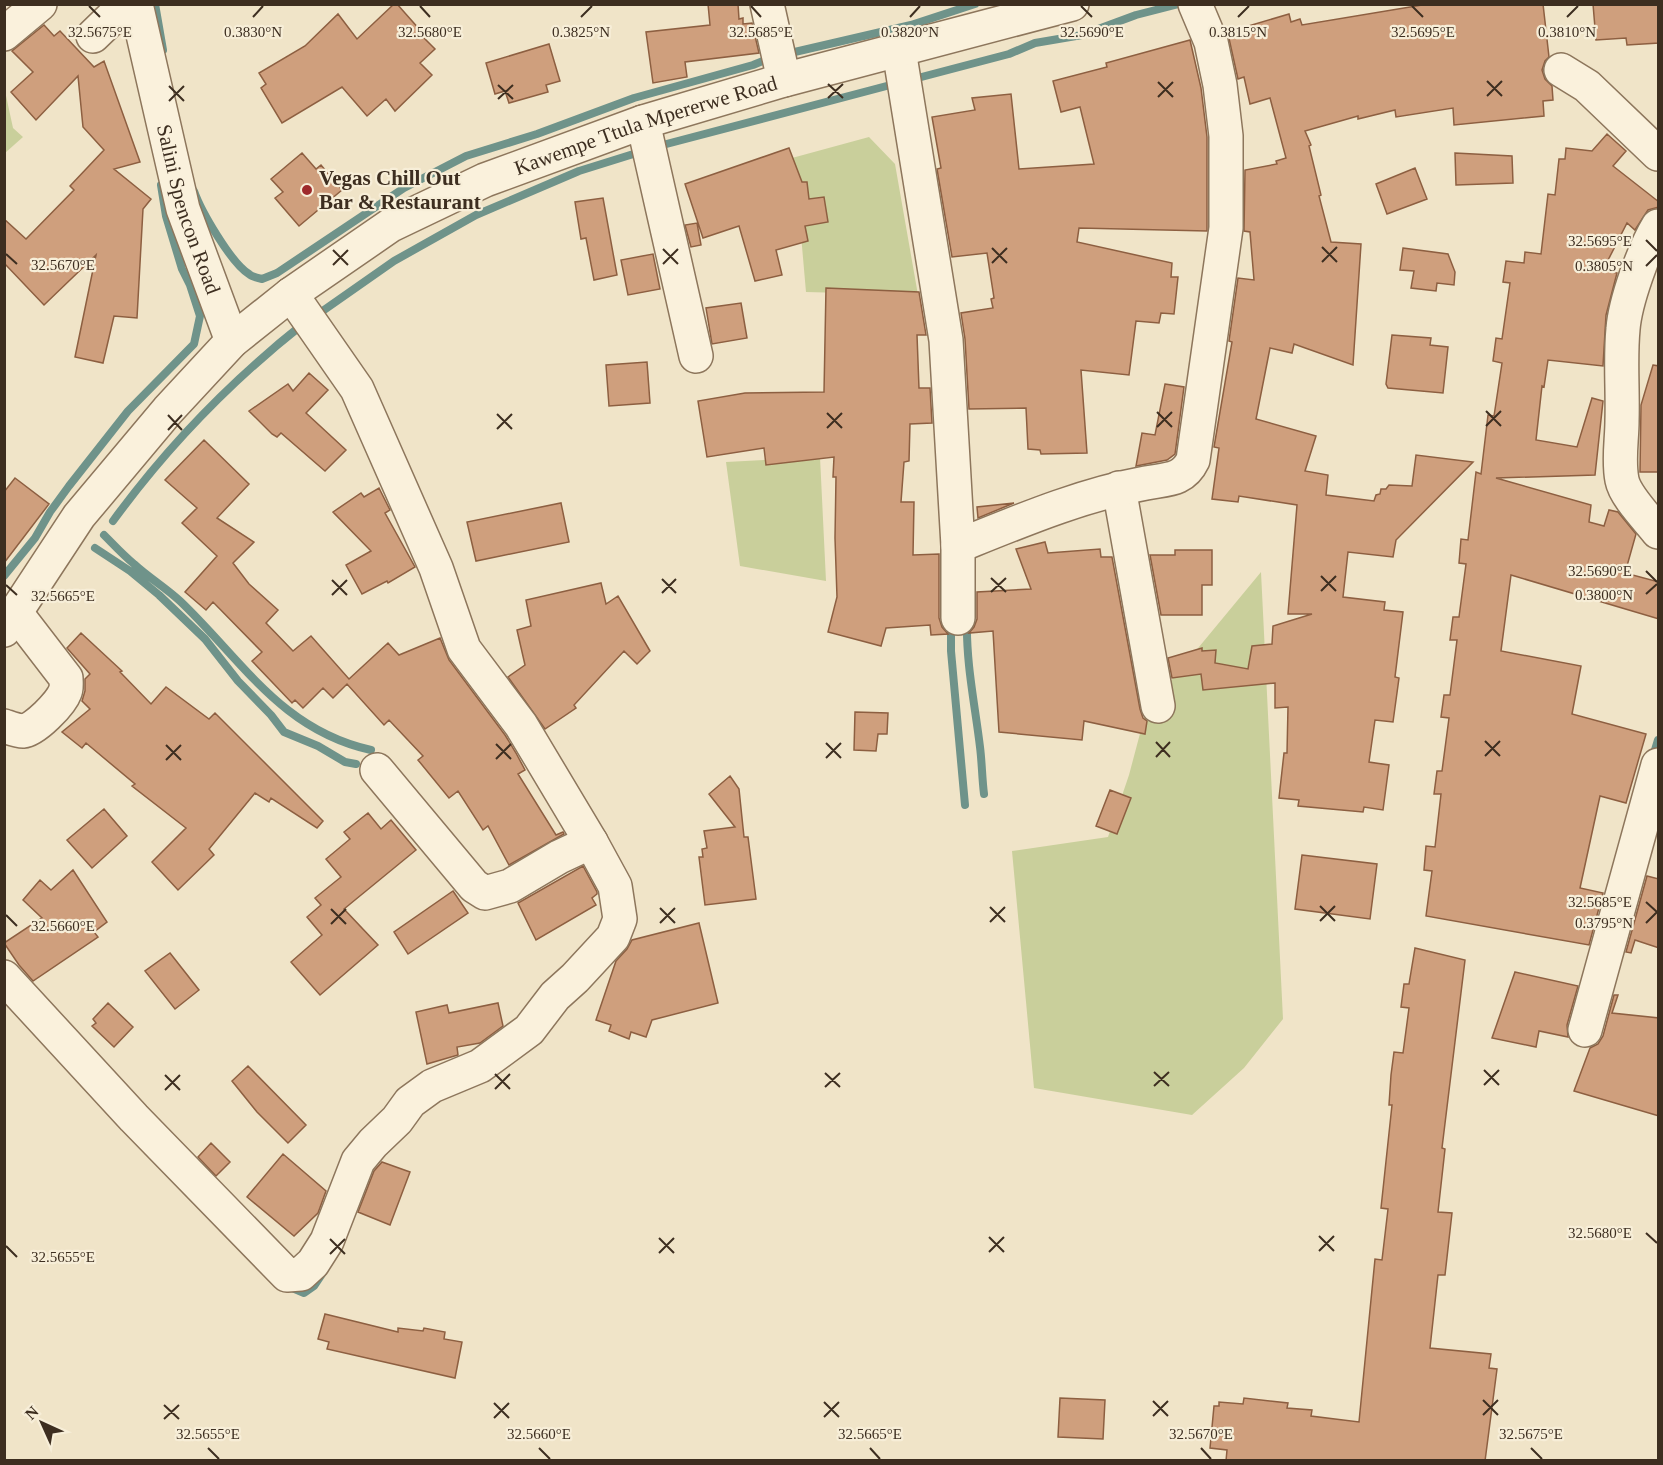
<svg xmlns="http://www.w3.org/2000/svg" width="1663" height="1465" viewBox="0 0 1663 1465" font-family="Georgia,serif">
	<rect width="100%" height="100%" fill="#f0e4c8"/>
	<path fill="#c9cf9b" d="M 5,91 L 13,128 L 23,137 L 5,153 Z
		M 869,137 L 895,164 L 918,295 L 806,292 L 797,189 L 792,158 Z
		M 820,457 L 826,581 L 740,566 L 726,462 Z
		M 1261,572 L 1283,1019 L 1244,1068 L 1192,1115 L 1034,1088 L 1012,851 L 1108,837 L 1129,775 L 1146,711 Z"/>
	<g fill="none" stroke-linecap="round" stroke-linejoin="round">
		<path stroke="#6f938a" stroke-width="8" d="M 155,4 L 163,50
			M 786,54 L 911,25 L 975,4
			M 910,80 L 1009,54 L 1035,43 L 1082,35 L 1136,15 L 1175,5
			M 655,147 L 898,83
			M 194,191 C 201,211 231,263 249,274 C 252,277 257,278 262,279 L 277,273 L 404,188 L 466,156 L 537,134 L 634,98 L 753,65 L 770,58 L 770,55
			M 314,317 L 394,261 L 476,215 L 579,171 L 643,151
			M 113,521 C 167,447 231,381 303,324
			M 104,535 C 114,545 123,555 134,564 C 148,577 166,588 180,601 C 242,660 281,730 371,750
			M 95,548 L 130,571 L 159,595 L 205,639 L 238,681 L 271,715 L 284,732 L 318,746 L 345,762 L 356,764
			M 4,576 L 35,538 L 50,512 L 69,486 L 128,411 L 194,344 L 200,316 L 190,285 L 182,269 L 166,216 L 161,185
			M 967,621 C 966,664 975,705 980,747 C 982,763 982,778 984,794
			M 951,623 L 951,651 L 965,805
			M 1652,760 L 1658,740
			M 290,1287 L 304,1293 L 314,1286 L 322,1274"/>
	</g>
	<path fill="#cf9f7d" stroke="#8d5f41" stroke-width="1.5" d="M 394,4 L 397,4 L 420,30 L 418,32 L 435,49 L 420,63 L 432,75 L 395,111 L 386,99 L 367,116 L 342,87 L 282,123 L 261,88 L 266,84 L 259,73 L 305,46 L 338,14 L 357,39 Z
		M 708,4 L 738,4 L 739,19 L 743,18 L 743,24 L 752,23 L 759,53 L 685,62 L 687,77 L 653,83 L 646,32 L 710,25 Z
		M 1428,4 L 1543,4 L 1549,57 L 1545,61 L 1542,70 L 1545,79 L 1552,86 L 1553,100 L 1543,101 L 1544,116 L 1454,125 L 1453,108 L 1396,117 L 1395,110 L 1358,119 L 1358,116 L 1305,131 L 1311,145 L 1309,146 L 1321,195 L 1319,196 L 1331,242 L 1361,244 L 1353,365 L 1294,344 L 1292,353 L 1270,348 L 1256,419 L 1316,436 L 1305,471 L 1328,475 L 1326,495 L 1374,501 L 1376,495 L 1380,494 L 1381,489 L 1386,489 L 1389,485 L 1412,486 L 1416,455 L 1473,462 L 1396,540 L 1393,557 L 1348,552 L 1343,597 L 1385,602 L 1384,610 L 1403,612 L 1395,677 L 1399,678 L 1393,722 L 1375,720 L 1369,762 L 1389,765 L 1383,810 L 1364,807 L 1363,812 L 1298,806 L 1299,800 L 1279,798 L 1284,753 L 1287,753 L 1288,707 L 1275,708 L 1275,683 L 1203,690 L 1201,674 L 1172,678 L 1168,658 L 1202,648 L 1202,651 L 1216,650 L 1215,663 L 1248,669 L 1252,646 L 1272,644 L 1273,626 L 1312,614 L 1288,614 L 1297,505 L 1239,496 L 1238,502 L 1212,499 L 1219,448 L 1214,447 L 1232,342 L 1229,341 L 1238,278 L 1254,280 L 1250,232 L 1244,231 L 1245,170 L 1277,164 L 1276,161 L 1286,158 L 1270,98 L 1250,104 L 1244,77 L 1238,79 L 1228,34 L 1236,32 L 1235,30 L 1289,14 L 1291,22 L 1300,19 L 1302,25 Z
		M 1593,4 L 1659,4 L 1659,43 L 1627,45 L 1626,38 L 1596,40 Z
		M 44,25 L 54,36 L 60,31 L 94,67 L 104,61 L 140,162 L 114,169 L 151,199 L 143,209 L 137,318 L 114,316 L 103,363 L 75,357 L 96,255 L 44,305 L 4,263 L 4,219 L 26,239 L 74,190 L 70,186 L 104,150 L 83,127 L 78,76 L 36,120 L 11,92 L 33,72 L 12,51 Z
		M 1190,40 L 1201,88 L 1207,137 L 1207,231 L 1079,228 L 1077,242 L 1172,263 L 1171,277 L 1178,277 L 1174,314 L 1161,313 L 1159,323 L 1136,321 L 1129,375 L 1081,370 L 1087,453 L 1041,454 L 1040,450 L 1028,449 L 1026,408 L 969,409 L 965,339 L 961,313 L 993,308 L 991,299 L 994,298 L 987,253 L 952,257 L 937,169 L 941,168 L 932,117 L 975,110 L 972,98 L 1011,94 L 1019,169 L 1094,164 L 1080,107 L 1061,112 L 1053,81 L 1107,67 L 1106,63 Z
		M 549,44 L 560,81 L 546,85 L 548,92 L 509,103 L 505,91 L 495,94 L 486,63 Z
		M 1607,134 L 1626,151 L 1613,166 L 1659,202 L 1659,207 L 1648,210 L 1635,230 L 1627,223 L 1603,270 L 1617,273 L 1606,315 L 1603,366 L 1548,360 L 1544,387 L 1542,386 L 1536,440 L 1577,447 L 1592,398 L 1603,401 L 1595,475 L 1496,478 L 1591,505 L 1589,522 L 1604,526 L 1609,510 L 1618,512 L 1636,534 L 1625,573 L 1659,582 L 1659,619 L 1511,575 L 1501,651 L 1581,666 L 1572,714 L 1646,734 L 1626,803 L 1600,796 L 1580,888 L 1603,893 L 1589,945 L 1426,916 L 1432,871 L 1424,870 L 1426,846 L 1435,847 L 1441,794 L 1434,794 L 1437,771 L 1442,771 L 1449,718 L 1441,717 L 1444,695 L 1450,695 L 1457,640 L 1450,640 L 1453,617 L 1459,617 L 1466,564 L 1459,563 L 1461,539 L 1468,540 L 1476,472 L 1481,474 L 1488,415 L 1494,416 L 1502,363 L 1493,361 L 1496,338 L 1502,339 L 1510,283 L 1503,282 L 1506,261 L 1524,263 L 1525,252 L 1541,254 L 1548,194 L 1555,195 L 1559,159 L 1565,159 L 1566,148 L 1592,151 Z
		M 789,148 L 802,182 L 807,182 L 809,199 L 824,197 L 828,222 L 805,226 L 808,241 L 776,250 L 782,275 L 755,281 L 739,226 L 703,238 L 685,184 Z
		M 302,153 L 316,169 L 321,165 L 342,190 L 299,226 L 275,198 L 283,192 L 271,179 Z
		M 1455,153 L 1512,156 L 1513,183 L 1456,185 Z
		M 1415,168 L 1427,199 L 1387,214 L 1376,184 Z
		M 603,198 L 617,275 L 594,280 L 586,238 L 581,239 L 575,202 Z
		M 697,223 L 701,245 L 691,247 L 685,225 Z
		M 1403,248 L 1448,254 L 1455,272 L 1454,285 L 1437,283 L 1436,291 L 1411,288 L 1414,271 L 1400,270 Z
		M 653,254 L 660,289 L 628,295 L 621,260 Z
		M 826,288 L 919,292 L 926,335 L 917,335 L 919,388 L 930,388 L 932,423 L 910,424 L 909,461 L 904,462 L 901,502 L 914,502 L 913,555 L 939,554 L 939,618 L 942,627 L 948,634 L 931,635 L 930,625 L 886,628 L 881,646 L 828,632 L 837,597 L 835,538 L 836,477 L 833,477 L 834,457 L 766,465 L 764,448 L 707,457 L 698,401 L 745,393 L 824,392 Z
		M 741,303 L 747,338 L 712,344 L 706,308 Z
		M 1392,335 L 1431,338 L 1430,345 L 1448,347 L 1443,393 L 1388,388 L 1386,384 Z
		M 647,362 L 650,403 L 609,406 L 606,365 Z
		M 1653,365 L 1659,366 L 1659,472 L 1640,472 L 1641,405 Z
		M 309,373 L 328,390 L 306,413 L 346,450 L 325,471 L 281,433 L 277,437 L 272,434 L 249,411 L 288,384 L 293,391 Z
		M 1165,384 L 1184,387 L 1175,454 L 1167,460 L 1136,466 L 1142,433 L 1155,435 Z
		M 204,440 L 249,484 L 217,518 L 254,542 L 233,563 L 249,584 L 278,610 L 266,623 L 293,651 L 311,636 L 349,679 L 388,643 L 399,655 L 440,638 L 449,660 L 505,735 L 516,753 L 525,770 L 518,774 L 556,835 L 563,832 L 564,834 L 509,865 L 488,826 L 483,830 L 458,791 L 449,798 L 418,760 L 423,756 L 389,720 L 384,725 L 347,684 L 333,698 L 323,688 L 303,708 L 295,700 L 292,703 L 252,661 L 262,652 L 213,602 L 206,610 L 185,592 L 217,556 L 182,523 L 197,508 L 165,480 Z
		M 15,478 L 49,504 L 4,563 L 4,492 Z
		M 379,488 L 390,510 L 385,513 L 415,567 L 388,583 L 387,581 L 362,594 L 346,565 L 371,551 L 333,512 L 361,493 L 364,497 Z
		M 561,503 L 569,542 L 476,561 L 467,522 Z
		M 1014,503 L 978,518 L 977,507 Z
		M 1045,542 L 1048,553 L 1100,549 L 1101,557 L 1112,557 L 1140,709 L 1143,718 L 1147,721 L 1145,734 L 1084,721 L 1082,740 L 999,732 L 993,631 L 969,633 L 974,627 L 977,619 L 977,592 L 1031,589 L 1016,549 Z
		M 1175,550 L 1212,550 L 1212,585 L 1202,585 L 1202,615 L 1161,615 L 1150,555 L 1175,555 Z
		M 601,583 L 606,604 L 618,596 L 650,651 L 637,664 L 624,651 L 574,705 L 576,708 L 545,729 L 508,677 L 525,665 L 517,630 L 531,626 L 526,600 Z
		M 81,633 L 122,671 L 120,672 L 151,704 L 166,687 L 209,719 L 215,713 L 323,821 L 317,828 L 271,798 L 269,802 L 255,793 L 209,849 L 214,855 L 178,890 L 152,862 L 186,828 L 132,786 L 135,784 L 86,743 L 82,748 L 62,732 L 90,709 L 82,701 L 85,691 L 85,679 L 90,674 L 67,648 Z
		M 855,712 L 888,713 L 887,734 L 878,734 L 876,751 L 854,750 Z
		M 730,776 L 739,789 L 744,837 L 748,837 L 756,899 L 705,905 L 699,857 L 703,857 L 702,849 L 707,848 L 704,831 L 735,827 L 709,794 Z
		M 1110,790 L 1131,798 L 1117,834 L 1096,826 Z
		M 104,809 L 127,836 L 92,868 L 67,840 Z
		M 368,813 L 381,829 L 391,820 L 416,850 L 344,909 L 378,945 L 320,995 L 291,962 L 322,935 L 307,917 L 321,905 L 315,898 L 341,877 L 326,859 L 350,839 L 344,832 Z
		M 1302,855 L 1377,864 L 1370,919 L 1295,909 Z
		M 583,866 L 597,892 L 597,894 L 592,898 L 596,905 L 536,940 L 518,903 Z
		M 73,870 L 107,922 L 94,932 L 98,937 L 33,981 L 19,965 L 4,943 L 42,918 L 23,900 L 40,880 L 51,890 Z
		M 1647,876 L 1659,879 L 1659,948 L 1635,940 L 1631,953 L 1626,952 Z
		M 453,891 L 468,913 L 408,954 L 394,932 Z
		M 699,923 L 718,1003 L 652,1020 L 646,1037 L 631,1032 L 629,1039 L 609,1031 L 611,1025 L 596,1020 L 616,961 L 627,949 L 632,940 Z
		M 1415,948 L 1465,960 L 1442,1148 L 1445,1149 L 1438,1212 L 1452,1213 L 1445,1275 L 1438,1275 L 1430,1348 L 1491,1354 L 1489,1368 L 1497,1369 L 1485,1461 L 1226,1461 L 1227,1450 L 1210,1448 L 1214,1406 L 1219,1406 L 1219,1402 L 1243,1404 L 1244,1398 L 1288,1403 L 1287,1408 L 1312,1410 L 1311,1416 L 1359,1422 L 1375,1259 L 1382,1260 L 1388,1209 L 1381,1208 L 1392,1105 L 1389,1105 L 1391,1075 L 1394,1052 L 1403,1053 L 1409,1008 L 1401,1007 L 1404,984 L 1409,984 Z
		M 170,953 L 199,990 L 175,1009 L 145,971 Z
		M 1515,972 L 1578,986 L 1567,1025 L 1568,1037 L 1539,1031 L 1536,1047 L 1492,1038 Z
		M 1614,995 L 1618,995 L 1612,1013 L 1659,1018 L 1659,1116 L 1574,1091 L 1590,1048 L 1598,1044 L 1603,1036 Z
		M 108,1003 L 133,1027 L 114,1047 L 92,1026 L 96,1023 L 93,1019 Z
		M 498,1003 L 503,1026 L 480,1043 L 457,1047 L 458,1055 L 427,1064 L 416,1012 L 447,1005 L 449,1013 Z
		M 248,1066 L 306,1125 L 288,1143 L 257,1112 L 232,1081 Z
		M 211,1143 L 230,1162 L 216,1176 L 198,1157 Z
		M 283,1154 L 326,1191 L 318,1213 L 294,1236 L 247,1197 Z
		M 382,1162 L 410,1172 L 390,1225 L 358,1212 L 374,1171 Z
		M 325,1314 L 398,1332 L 398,1328 L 423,1331 L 424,1328 L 445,1332 L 444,1339 L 462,1342 L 455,1378 L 327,1349 L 329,1342 L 318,1339 Z
		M 1060,1398 L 1105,1400 L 1103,1439 L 1058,1437 Z"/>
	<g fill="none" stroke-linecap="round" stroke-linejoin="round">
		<defs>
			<g id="minor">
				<path id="s1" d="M 136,4 L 183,209 L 232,341"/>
				<path d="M 767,4 L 784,80"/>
				<path d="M 4,34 L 40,4"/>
				<path d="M 93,36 L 126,4"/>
				<path d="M 899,50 L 946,340 L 958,546 L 958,618"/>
				<path d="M 1561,70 L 1587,86 L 1658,154"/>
				<path d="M 643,122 L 696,356"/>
				<path d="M 1658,226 C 1644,249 1625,302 1623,329 C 1620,359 1623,390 1622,421 C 1622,440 1618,460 1622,480 C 1625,496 1648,519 1658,532"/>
				<path d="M 1119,488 L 1158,706"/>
				<path d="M 958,546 C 1020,521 1081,495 1146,483 C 1167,479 1183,481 1193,460 L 1226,228 L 1226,136 L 1220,85 L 1211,42 L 1195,4"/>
				<path id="s2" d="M 4,630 L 79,516 L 168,410 L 232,341 L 291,294 L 391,225 L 485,180 L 643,122 L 784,80 L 1072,4"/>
				<path d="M 4,726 C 10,728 18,731 23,731 C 35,730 61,703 65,692 C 67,688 66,682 66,678 L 16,613"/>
				<path d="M 377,770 L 474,886 L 485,893 L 510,886 L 559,857 L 591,842"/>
				<path d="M 4,977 L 134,1118 L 287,1275 L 301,1274 L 313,1263 L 327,1241 L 358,1161 L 373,1143 L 397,1120 L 410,1102 L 432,1086 L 480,1066 L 529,1030 L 555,996 L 575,978 L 613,937 L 620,919 L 615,886 L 591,842 L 521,725 L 464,649 L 436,568 L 357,389 L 291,294"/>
				<path d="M 1585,1030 L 1658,765"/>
			</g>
		</defs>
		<use href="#minor" stroke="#8d765c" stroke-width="36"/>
		<use href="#minor" stroke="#faf1dc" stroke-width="33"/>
	</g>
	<path fill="none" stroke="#3d2e20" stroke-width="2" d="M 89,6 L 100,17M 420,6 L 430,17M 751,6 L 761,17M 1081,6 L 1092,17M 1412,6 L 1423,17M 253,17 L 263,6M 581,17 L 592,6M 910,17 L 920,6M 1238,17 L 1249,6M 1567,17 L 1578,6M 1487,81 L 1502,96M 1158,82 L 1173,97M 828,84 L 843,98M 498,85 L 513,99M 169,86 L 184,101M 1487,96 L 1502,81M 1158,97 L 1173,82M 828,98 L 843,84M 498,99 L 513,85M 169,101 L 184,86M 1646,240 L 1657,251M 1322,247 L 1337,262M 992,248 L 1007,263M 663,249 L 678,264M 333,250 L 348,265M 6,254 L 17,264M 1322,262 L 1337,247M 992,263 L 1007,248M 663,264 L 678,249M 333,265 L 348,250M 1646,266 L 1657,255M 1486,411 L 1501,426M 1157,412 L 1172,427M 827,413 L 842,428M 497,414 L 512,429M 168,415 L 182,430M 1486,426 L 1501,411M 1157,427 L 1172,412M 827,428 L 842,413M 497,429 L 512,414M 168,430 L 182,415M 1646,571 L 1657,582M 1321,576 L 1336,591M 991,578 L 1006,592M 662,579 L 676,593M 332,580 L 347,595M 6,585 L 17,595M 1321,591 L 1336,576M 991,592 L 1006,578M 662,593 L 676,579M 1646,594 L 1657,584M 332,595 L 347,580M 1485,741 L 1500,756M 1156,742 L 1170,757M 826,743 L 841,758M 496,744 L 511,759M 166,745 L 181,760M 1485,756 L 1500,741M 1156,757 L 1170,742M 826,758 L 841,743M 496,759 L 511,744M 166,760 L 181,745M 1646,902 L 1657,912M 1320,906 L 1335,921M 990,907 L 1005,922M 660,908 L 675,923M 331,909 L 346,924M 6,915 L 17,926M 1320,921 L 1335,906M 990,922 L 1005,907M 660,923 L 675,908M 1646,923 L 1657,912M 331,924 L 346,909M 1484,1070 L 1499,1085M 1154,1072 L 1169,1086M 825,1073 L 840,1087M 495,1074 L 510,1089M 165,1075 L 180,1090M 1484,1085 L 1499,1070M 1154,1086 L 1169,1072M 825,1087 L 840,1073M 495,1089 L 510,1074M 165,1090 L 180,1075M 1646,1233 L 1657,1243M 1319,1236 L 1334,1251M 989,1237 L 1004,1252M 659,1238 L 674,1253M 330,1239 L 345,1254M 6,1246 L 17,1257M 1319,1251 L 1334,1236M 989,1252 L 1004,1237M 659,1253 L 674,1238M 330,1254 L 345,1239M 1483,1400 L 1498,1415M 1153,1401 L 1168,1416M 824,1402 L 839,1417M 494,1403 L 509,1418M 164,1405 L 179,1419M 1483,1415 L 1498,1400M 1153,1416 L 1168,1401M 824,1417 L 839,1402M 494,1418 L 509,1403M 164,1419 L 179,1405M 208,1448 L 219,1459M 539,1448 L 550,1459M 870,1448 L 880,1459M 1201,1448 L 1211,1459M 1531,1448 L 1542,1459"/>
	<circle fill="#9e2a2b" stroke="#f7eed8" stroke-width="2" cx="307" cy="190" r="6"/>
	<g text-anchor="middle" stroke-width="4.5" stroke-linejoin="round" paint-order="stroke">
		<g font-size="21" fill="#3d2e20" stroke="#f7eed8">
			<text dy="7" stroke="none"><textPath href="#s2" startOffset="840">Kawempe Ttula Mpererwe Road</textPath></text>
			<text dy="7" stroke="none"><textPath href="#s1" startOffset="212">Salini Spencon Road</textPath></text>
		</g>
		<g font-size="21" font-weight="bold" fill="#3d2e20" stroke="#f7eed8" text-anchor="start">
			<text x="319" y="185">Vegas Chill Out<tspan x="319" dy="24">Bar &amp; Restaurant</tspan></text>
		</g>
	</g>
	<g font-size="15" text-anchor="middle" fill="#3d2e20" stroke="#f7eed8" stroke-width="4.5" stroke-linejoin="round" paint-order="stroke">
		<text x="100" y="37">32.5675°E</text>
		<text x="253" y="37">0.3830°N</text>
		<text x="430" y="37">32.5680°E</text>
		<text x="761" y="37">32.5685°E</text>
		<text x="1092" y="37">32.5690°E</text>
		<text x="1423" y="37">32.5695°E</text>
		<text x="1567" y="37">0.3810°N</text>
		<text x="581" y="37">0.3825°N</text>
		<text x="910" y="37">0.3820°N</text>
		<text x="1238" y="37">0.3815°N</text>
		<text x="1600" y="246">32.5695°E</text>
		<text x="63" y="270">32.5670°E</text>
		<text x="1604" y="271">0.3805°N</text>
		<text x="1600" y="576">32.5690°E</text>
		<text x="1604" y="600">0.3800°N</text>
		<text x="63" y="601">32.5665°E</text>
		<text x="1600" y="907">32.5685°E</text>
		<text x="1604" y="928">0.3795°N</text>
		<text x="63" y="931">32.5660°E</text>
		<text x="1600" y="1238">32.5680°E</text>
		<text x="63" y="1262">32.5655°E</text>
		<text x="208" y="1439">32.5655°E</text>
		<text x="539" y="1439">32.5660°E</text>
		<text x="870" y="1439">32.5665°E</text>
		<text x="1201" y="1439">32.5670°E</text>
		<text x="1531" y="1439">32.5675°E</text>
	</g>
	<rect width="1663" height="1465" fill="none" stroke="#3d2e20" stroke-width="12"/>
	<g transform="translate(42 1423) rotate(315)" stroke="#f7eed8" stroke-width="4.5" paint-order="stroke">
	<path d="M0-4.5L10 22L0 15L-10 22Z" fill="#3d2e20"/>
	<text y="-9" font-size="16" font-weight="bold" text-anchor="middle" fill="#3d2e20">N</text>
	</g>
</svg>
